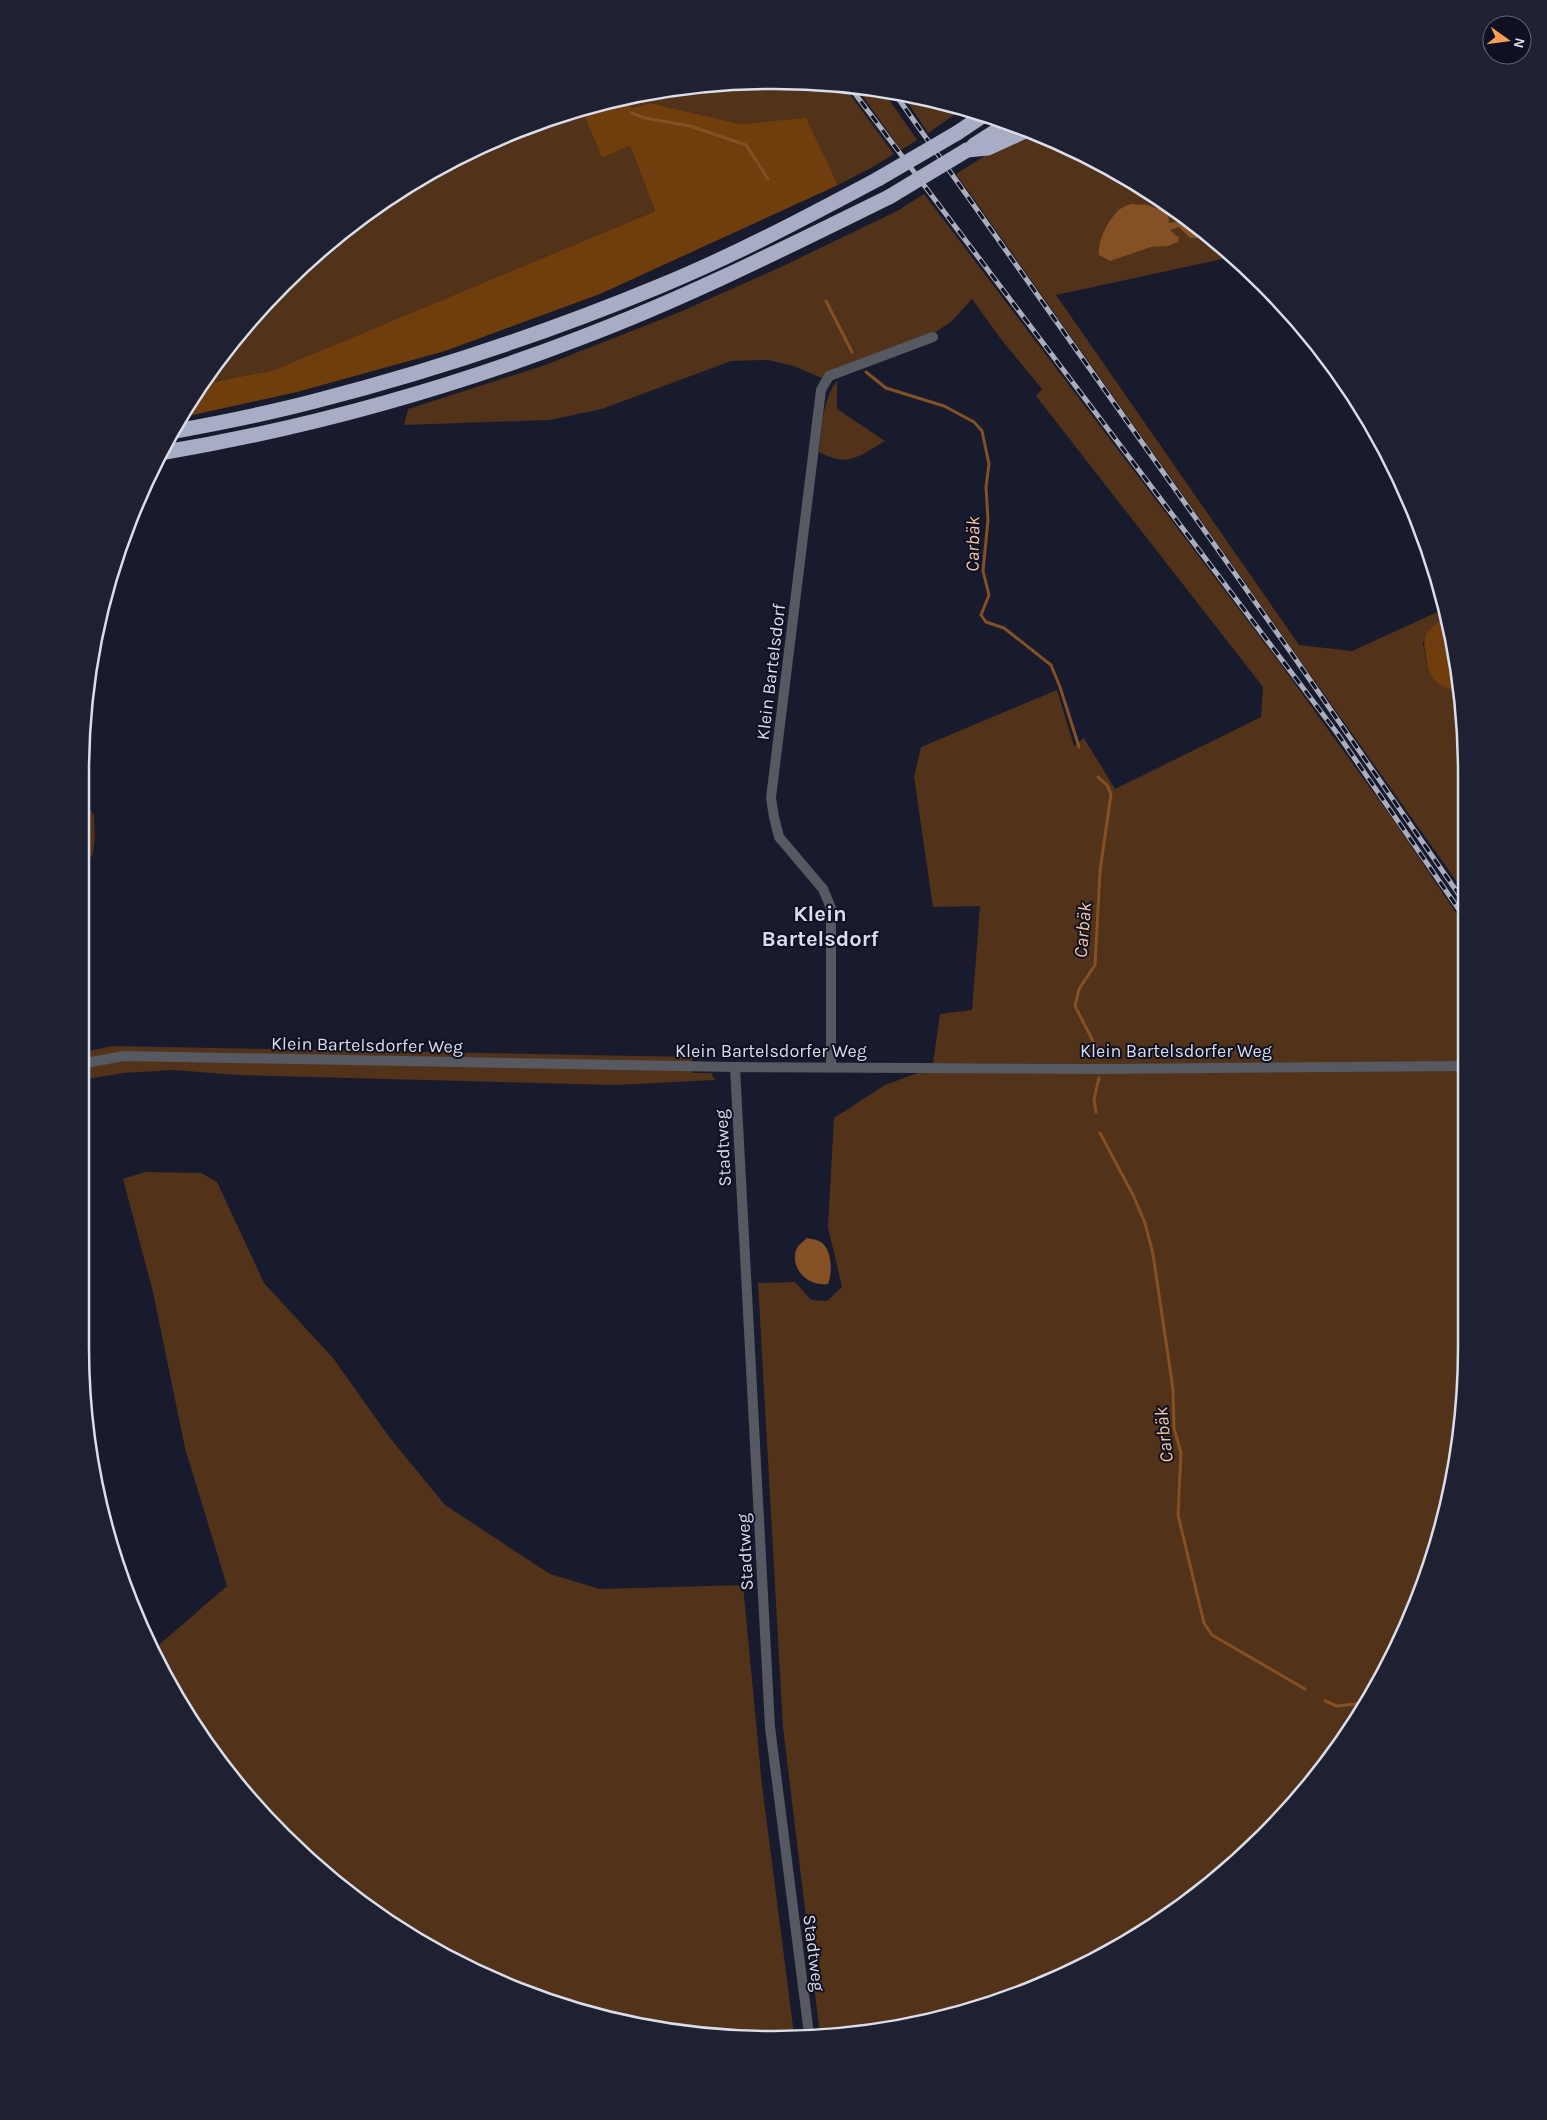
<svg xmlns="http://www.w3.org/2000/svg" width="1547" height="2120" viewBox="0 0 1547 2120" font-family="Karla,sans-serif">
	<rect width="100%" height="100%" fill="#181a2d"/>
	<path fill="#523219" d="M 819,82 L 843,85 L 894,154 L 871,168 L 838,185 L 806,119 L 741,124 L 650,103 L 632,108 L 623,100 L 683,86 Z
		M 857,88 L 884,92 L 917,140 L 901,150 Z
		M 903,95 L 953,104 L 968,109 L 962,114 L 960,111 L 928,133 Z
		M 582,110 L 602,158 L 630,146 L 655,211 L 274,370 L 203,384 L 252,316 L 316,252 L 427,173 L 551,117 Z
		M 1030,133 L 1080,152 L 1196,223 L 1232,257 L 1056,295 L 1299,645 L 1352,651 L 1442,610 L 1444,618 L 1426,635 L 1423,643 L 1427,665 L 1452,690 L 1461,688 L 1462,889 L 956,174 L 991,152 Z
		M 924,194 L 1282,666 L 1392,818 L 1463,923 L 1463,1062 L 1109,1064 L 933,1063 L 940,1014 L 972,1010 L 980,906 L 933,907 L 914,777 L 921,747 L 1057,690 L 1074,746 L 1084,738 L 1115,789 L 1261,717 L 1263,687 L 1036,396 L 1042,389 L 1000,338 L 972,299 L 952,321 L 930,336 L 824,379 L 794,366 L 768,360 L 731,361 L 602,409 L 549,420 L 404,425 L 408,409 L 545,365 L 680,312 L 783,266 L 897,211 Z
		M 837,381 L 837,409 L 885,441 C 859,456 849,468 819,452 C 822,429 822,400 837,381 Z
		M 80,802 L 87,804 L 94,816 L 95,837 L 93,853 L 88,863 L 80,867 Z
		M 112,1046 L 692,1057 L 693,1073 L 711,1073 L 715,1080 L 615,1085 L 239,1075 L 172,1070 L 124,1073 L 80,1080 L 80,1053 Z
		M 1463,1070 L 1466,1392 L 1443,1526 L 1395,1653 L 1324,1769 L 1231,1868 L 1159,1923 L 1039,1987 L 864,2034 L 820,2034 L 783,1727 L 758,1283 L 795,1282 L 811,1300 L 827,1301 L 842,1287 L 828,1227 L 834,1118 L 885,1085 L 923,1071 Z
		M 145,1172 L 201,1173 L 217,1182 L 264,1283 L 333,1358 L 390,1438 L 445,1505 L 550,1574 L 600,1589 L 743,1585 L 762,1785 L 794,2034 L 683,2034 L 551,2003 L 467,1969 L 316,1868 L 197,1732 L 153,1650 L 227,1586 L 185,1448 L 153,1292 L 123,1179 Z"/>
	<path fill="#703d0d" d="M 623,100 L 632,108 L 650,103 L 741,124 L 806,118 L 838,185 L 600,294 L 445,351 L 297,392 L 179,418 L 203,384 L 274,370 L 655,211 L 630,146 L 602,158 L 582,110 Z
		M 1444,618 L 1453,661 L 1455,661 L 1461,688 C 1440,693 1428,676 1426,657 C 1425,650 1423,644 1425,637 C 1427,630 1438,623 1444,618 Z"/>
	<path fill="#845024" d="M 1131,204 L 1147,205 L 1168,212 L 1169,223 L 1178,222 L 1181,214 L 1196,223 L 1211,238 L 1190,238 L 1179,227 L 1170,230 L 1179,238 L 1178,242 L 1168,246 L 1151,247 L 1110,261 L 1099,255 C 1097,242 1107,222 1117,212 C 1120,208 1126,206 1131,204 Z
		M 807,1238 C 810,1239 815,1239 819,1241 C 832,1247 833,1272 828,1284 C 809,1287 790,1270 796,1250 C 798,1245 804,1241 807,1238 Z"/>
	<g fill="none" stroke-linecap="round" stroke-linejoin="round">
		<path stroke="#845024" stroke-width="3" d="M 610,103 L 616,105
			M 632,113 L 645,118 L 690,126 L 746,145 L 768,179
			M 826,301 L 852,352
			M 866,372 L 886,388 L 944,406 L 974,422 L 982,431 L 989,464 L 986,487 L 988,520 L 983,571 L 989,595 L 981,615 L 986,622 L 1004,628 L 1051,665 L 1060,687 L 1079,747
			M 1098,1051 L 1075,1006 L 1079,989 L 1095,965 L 1100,871 L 1111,794 L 1107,785 L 1098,777
			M 1096,1112 L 1094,1099 L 1099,1078
			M 1100,1133 L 1134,1197 L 1145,1223 L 1153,1254 L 1173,1389 L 1174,1428 L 1181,1453 L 1178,1515 L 1204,1623 L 1212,1635 L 1305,1689
			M 1325,1701 L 1337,1706 L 1364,1703"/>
		<path stroke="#565862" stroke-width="10" d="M 80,1064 L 124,1056 L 735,1067 L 1096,1069 L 1463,1066
			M 735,1067 L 770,1727 L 809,2034
			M 831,1068 L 831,908 L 823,889 L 779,837 L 774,817 L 771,798 L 821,390 L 829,376 L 933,337"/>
		<path stroke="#a8adc6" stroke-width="15" d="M 957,133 L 984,115
			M 974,145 L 1007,124
			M 967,150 L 988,148 L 1025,131
			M 170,432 C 220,423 270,413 319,400 C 435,370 549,332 660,286 C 735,255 807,217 878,179
			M 160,453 C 303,429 445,390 580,338 C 686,298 787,247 889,197"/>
		<defs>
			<path id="rail" d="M 850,87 L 1337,733 L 1462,914
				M 895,94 L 1292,654 L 1462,899"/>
		</defs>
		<use href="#rail" stroke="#aaadbc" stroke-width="5"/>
		<use href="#rail" stroke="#0f1123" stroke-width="3" stroke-dasharray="9" stroke-linecap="butt"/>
		<path stroke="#a8adc6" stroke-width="15" d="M 878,179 L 957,133
			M 889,197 L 967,150"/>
	</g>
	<g text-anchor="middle" stroke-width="4" stroke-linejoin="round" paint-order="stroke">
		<g font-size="18" fill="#daddea" stroke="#0f1123">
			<text transform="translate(771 672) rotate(-83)" y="6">Klein Bartelsdorf</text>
			<text transform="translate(367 1045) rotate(1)" y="6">Klein Bartelsdorfer Weg</text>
			<text x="771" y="1057">Klein Bartelsdorfer Weg</text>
			<text x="1176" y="1057">Klein Bartelsdorfer Weg</text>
			<text transform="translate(723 1148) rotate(-93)" y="6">Stadtweg</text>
			<text transform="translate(745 1552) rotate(-93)" y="6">Stadtweg</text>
			<text transform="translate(814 1953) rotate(83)" y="6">Stadtweg</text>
		</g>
		<g font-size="19" font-style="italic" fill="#f6c6a2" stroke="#0f1123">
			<text transform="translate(972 544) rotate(-89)" y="7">Carbäk</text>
			<text transform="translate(1082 930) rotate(-85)" y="7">Carbäk</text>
			<text transform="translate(1163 1435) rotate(-96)" y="7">Carbäk</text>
		</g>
		<g font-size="22" font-weight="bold" fill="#daddea" stroke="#0f1123">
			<text x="820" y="921">Klein<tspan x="820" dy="25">Bartelsdorf</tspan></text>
		</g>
	</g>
	<path d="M0 0H1547V2120H0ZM773 89H774A684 684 0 0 1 1458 773V1347A684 684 0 0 1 774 2031H773A684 684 0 0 1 89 1347V773A684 684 0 0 1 773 89Z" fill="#1f2133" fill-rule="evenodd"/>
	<path fill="none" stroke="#daddea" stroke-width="2.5" d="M773 89H774A684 684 0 0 1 1458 773V1347A684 684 0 0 1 774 2031H773A684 684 0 0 1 89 1347V773A684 684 0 0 1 773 89Z"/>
	<g transform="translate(1507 40) rotate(104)"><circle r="24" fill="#0f1123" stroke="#606373"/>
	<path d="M0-4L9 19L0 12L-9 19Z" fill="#fb9e50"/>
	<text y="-8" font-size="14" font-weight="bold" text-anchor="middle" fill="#daddea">N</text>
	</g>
</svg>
